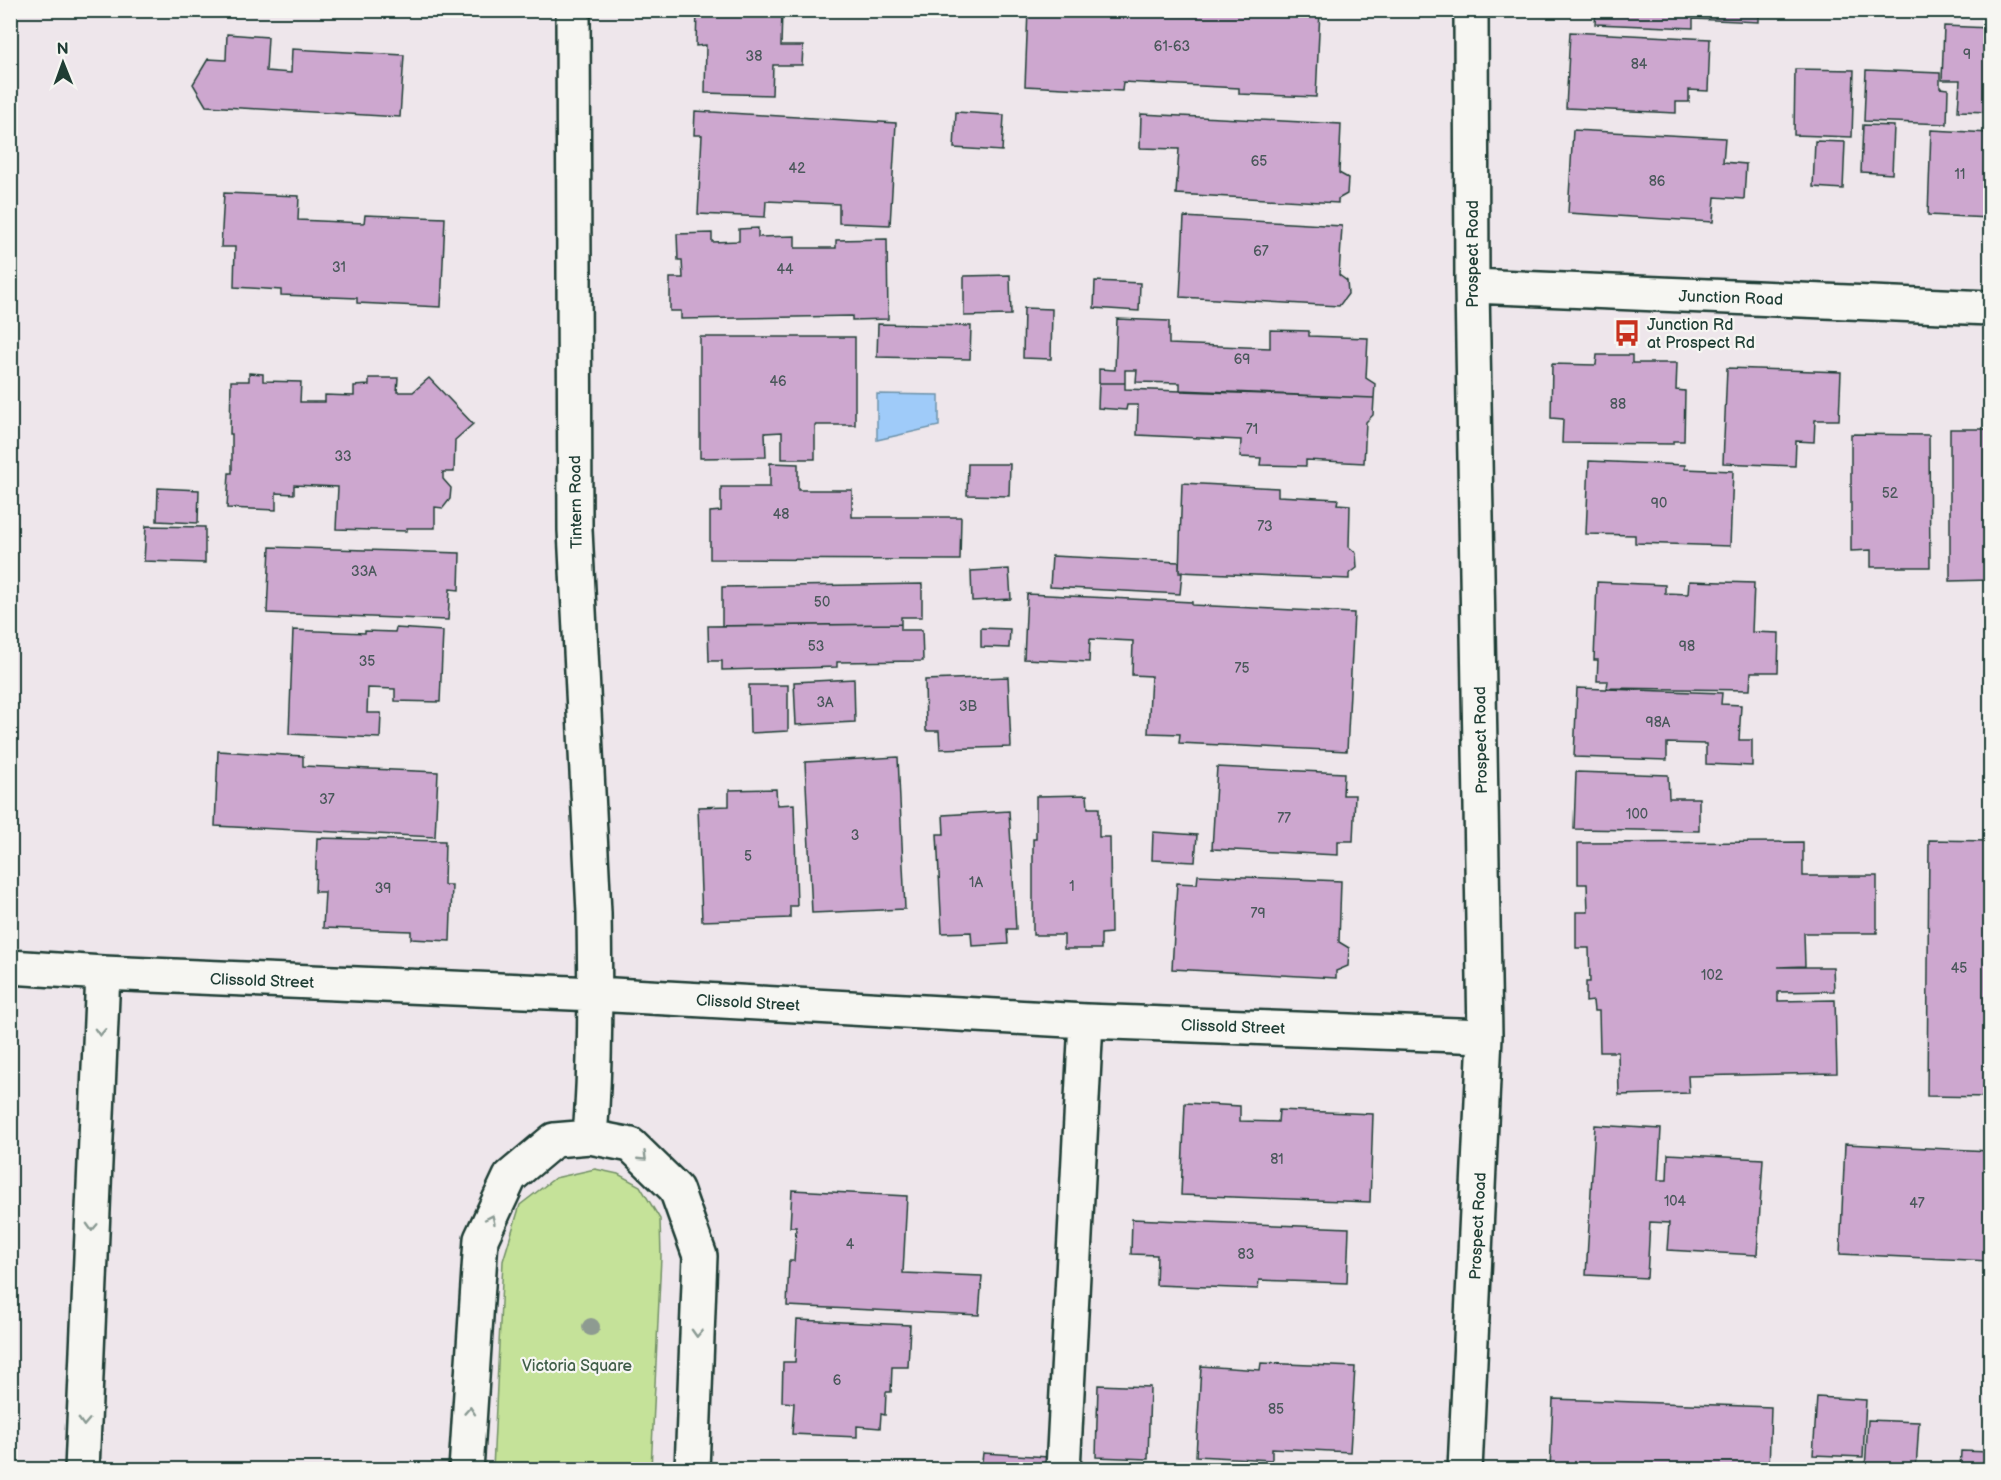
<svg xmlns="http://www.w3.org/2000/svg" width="2001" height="1480" viewBox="0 0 2001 1480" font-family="'Balsamiq Sans',sans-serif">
	<rect width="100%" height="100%" fill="#eee6eb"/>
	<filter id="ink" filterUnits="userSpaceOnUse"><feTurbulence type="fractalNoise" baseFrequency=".0167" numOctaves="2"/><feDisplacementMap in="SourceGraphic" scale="12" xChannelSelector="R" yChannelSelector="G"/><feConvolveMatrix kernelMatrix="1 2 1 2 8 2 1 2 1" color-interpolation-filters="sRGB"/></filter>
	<g filter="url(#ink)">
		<path fill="#c5e299" stroke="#729066" stroke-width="1.5" d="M 595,1169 L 618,1174 L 640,1186 L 660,1219 L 661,1257 L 651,1469 L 493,1469 L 503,1261 L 520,1205 L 555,1178 Z"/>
		<path fill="#9fcbf9" stroke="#6c92aa" stroke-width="1.5" d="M 877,394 L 939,395 L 939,426 L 877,440 Z"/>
		<path fill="#cda7cf" stroke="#1f3d34" stroke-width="1.5" d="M 697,10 L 782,10 L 781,46 L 803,46 L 802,65 L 773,65 L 772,95 L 705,93 L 706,45 L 696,46 Z
			M 1028,10 L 1320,10 L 1316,97 L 1239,94 L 1239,88 L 1123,82 L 1122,91 L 1025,86 Z
			M 1596,10 L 1759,10 L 1759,22 L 1693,19 L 1693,28 L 1595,24 Z
			M 1944,26 L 1990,28 L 1990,112 L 1958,111 L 1960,80 L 1942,80 Z
			M 1570,32 L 1710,39 L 1708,91 L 1689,90 L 1689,102 L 1676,102 L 1676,113 L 1566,108 Z
			M 227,34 L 268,37 L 266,71 L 291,73 L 292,49 L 404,55 L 400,117 L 206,106 L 193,84 L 208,59 L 226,60 Z
			M 1795,69 L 1854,70 L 1852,137 L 1794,135 Z
			M 1866,70 L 1940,73 L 1940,88 L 1948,89 L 1947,124 L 1864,121 Z
			M 695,111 L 896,123 L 890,225 L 839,223 L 839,204 L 766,201 L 765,217 L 698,214 L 702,135 L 694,135 Z
			M 956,112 L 1004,115 L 1002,151 L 954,148 Z
			M 1141,114 L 1341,124 L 1339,173 L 1348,178 L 1347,194 L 1338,199 L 1338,203 L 1176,194 L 1179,149 L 1140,148 Z
			M 1863,125 L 1894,126 L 1892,174 L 1861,172 Z
			M 1573,130 L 1725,138 L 1723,162 L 1746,164 L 1744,199 L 1715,197 L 1713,222 L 1568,213 Z
			M 1931,130 L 1990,133 L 1990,218 L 1928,215 Z
			M 1815,141 L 1845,142 L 1843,189 L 1813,187 Z
			M 224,193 L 299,196 L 298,220 L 364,223 L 365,215 L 445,218 L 441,307 L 357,303 L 357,298 L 281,295 L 281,290 L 234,287 L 235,247 L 221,247 Z
			M 1184,217 L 1342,226 L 1339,275 L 1347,281 L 1348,294 L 1339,306 L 1180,297 Z
			M 758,228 L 758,237 L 795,236 L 795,248 L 836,248 L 836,240 L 887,239 L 888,319 L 852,320 L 852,316 L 681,319 L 681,311 L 670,311 L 670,278 L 683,278 L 682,260 L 678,260 L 677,234 L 712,233 L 712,242 L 739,241 L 739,229 Z
			M 1010,275 L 1011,315 L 964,316 L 964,276 Z
			M 1095,281 L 1140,283 L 1139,311 L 1094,308 Z
			M 1024,308 L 1052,309 L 1051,359 L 1023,358 Z
			M 1117,319 L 1169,321 L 1169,344 L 1270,348 L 1270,330 L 1309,331 L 1309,336 L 1368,338 L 1366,378 L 1375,384 L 1374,398 L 1180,390 L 1180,383 L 1136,382 L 1137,370 L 1125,370 L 1125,383 L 1099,383 L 1099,369 L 1115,370 Z
			M 878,324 L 971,326 L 970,359 L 877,357 Z
			M 700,337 L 855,337 L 855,425 L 815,425 L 815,459 L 782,459 L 782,432 L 765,433 L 766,457 L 700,458 Z
			M 1597,355 L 1632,355 L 1632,363 L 1677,363 L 1676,390 L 1685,391 L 1684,441 L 1673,441 L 1673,444 L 1562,443 L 1563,419 L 1551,418 L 1552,364 L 1596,365 Z
			M 1727,368 L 1841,372 L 1839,420 L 1815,420 L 1814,442 L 1796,441 L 1795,466 L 1723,463 Z
			M 249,373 L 263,374 L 263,381 L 301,382 L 300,402 L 325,402 L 325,395 L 354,396 L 354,386 L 369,385 L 369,378 L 398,378 L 397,392 L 413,392 L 429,378 L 473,424 L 455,440 L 454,472 L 443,472 L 443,479 L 451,488 L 450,499 L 443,508 L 435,507 L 435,528 L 407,528 L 407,531 L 336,529 L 338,487 L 294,485 L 294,494 L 276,493 L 276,510 L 227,508 L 229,473 L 232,473 L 232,434 L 230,434 L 231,381 L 249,381 Z
			M 1099,383 L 1125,383 L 1125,389 L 1374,398 L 1373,415 L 1366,422 L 1364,463 L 1306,460 L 1306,466 L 1260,465 L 1261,458 L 1240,457 L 1241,440 L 1137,435 L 1138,405 L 1127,405 L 1126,410 L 1098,408 Z
			M 1950,429 L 1990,429 L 1990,580 L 1950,581 Z
			M 1851,434 L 1929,435 L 1930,567 L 1871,567 L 1871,550 L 1851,551 Z
			M 1589,461 L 1685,465 L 1685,469 L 1733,471 L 1730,546 L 1635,543 L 1635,535 L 1586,534 Z
			M 770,463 L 798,464 L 798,490 L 852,490 L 852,517 L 961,517 L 960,560 L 710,559 L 710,512 L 721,511 L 721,487 L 770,487 Z
			M 968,464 L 1010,464 L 1009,496 L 967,495 Z
			M 1182,483 L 1278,488 L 1278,496 L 1338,499 L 1337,504 L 1350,505 L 1349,547 L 1356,553 L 1357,568 L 1349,574 L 1349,579 L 1179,572 Z
			M 158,488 L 199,490 L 198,523 L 157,521 Z
			M 146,526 L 205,527 L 205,563 L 144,561 Z
			M 270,547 L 460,553 L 459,590 L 450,589 L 448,620 L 267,613 Z
			M 1052,556 L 1179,562 L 1179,573 L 1182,573 L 1180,594 L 1050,587 Z
			M 1009,569 L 1011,599 L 972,601 L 971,571 Z
			M 1689,581 L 1754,583 L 1752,632 L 1779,633 L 1778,672 L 1751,672 L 1750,690 L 1607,688 L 1608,681 L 1597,681 L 1598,660 L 1594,660 L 1597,582 L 1665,585 L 1665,593 L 1688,594 Z
			M 922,584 L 922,617 L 901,617 L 901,624 L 722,626 L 722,587 Z
			M 1027,594 L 1192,602 L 1192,605 L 1354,613 L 1347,751 L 1179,743 L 1180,734 L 1148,733 L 1151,676 L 1132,675 L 1133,641 L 1090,639 L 1089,662 L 1024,659 Z
			M 901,624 L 901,630 L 922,630 L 923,661 L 837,662 L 837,667 L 722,670 L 722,661 L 709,661 L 708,626 Z
			M 396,628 L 443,631 L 440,702 L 395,701 L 395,689 L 368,688 L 367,713 L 381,713 L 380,738 L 289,734 L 293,630 L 365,633 L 365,631 L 395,632 Z
			M 981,628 L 1010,629 L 1009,648 L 981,647 Z
			M 1008,677 L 1011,747 L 940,749 L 939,731 L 926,731 L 925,680 Z
			M 854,679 L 855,722 L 796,725 L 794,682 Z
			M 749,685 L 788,685 L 788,731 L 750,733 Z
			M 1577,688 L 1722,693 L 1721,704 L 1741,705 L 1739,740 L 1752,740 L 1752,766 L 1706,764 L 1706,744 L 1667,743 L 1667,760 L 1574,757 Z
			M 218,751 L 303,756 L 303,766 L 438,772 L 435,837 L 215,826 Z
			M 898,757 L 905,909 L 812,913 L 805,762 Z
			M 1217,767 L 1344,773 L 1343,795 L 1355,795 L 1353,841 L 1338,841 L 1338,855 L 1212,849 Z
			M 1576,772 L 1668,775 L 1669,798 L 1699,798 L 1699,831 L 1574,829 Z
			M 776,789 L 777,805 L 794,804 L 797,906 L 790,906 L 790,918 L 702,921 L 698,807 L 729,806 L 729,790 Z
			M 1087,795 L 1088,808 L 1099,808 L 1099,837 L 1110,837 L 1111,933 L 1101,934 L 1101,949 L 1064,949 L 1064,935 L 1033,935 L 1033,839 L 1036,839 L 1036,796 Z
			M 1009,811 L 1016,929 L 1007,929 L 1008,944 L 972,946 L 971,932 L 942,933 L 937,834 L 944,834 L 943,815 Z
			M 1153,832 L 1197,835 L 1195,862 L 1152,860 Z
			M 317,838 L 445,841 L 444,885 L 452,885 L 450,941 L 411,939 L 411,931 L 323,928 L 325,892 L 315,892 Z
			M 1929,840 L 1990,841 L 1990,1097 L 1927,1096 Z
			M 1803,842 L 1803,876 L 1877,876 L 1877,933 L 1804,933 L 1805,966 L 1778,967 L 1833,967 L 1834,991 L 1778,992 L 1778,1001 L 1835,1000 L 1837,1073 L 1688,1076 L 1689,1093 L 1619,1095 L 1618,1052 L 1600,1052 L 1599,1011 L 1594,1011 L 1593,1001 L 1586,1002 L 1586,982 L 1590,982 L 1589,948 L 1576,948 L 1576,912 L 1588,912 L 1587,884 L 1578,884 L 1578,843 Z
			M 1198,875 L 1341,881 L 1339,942 L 1349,948 L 1348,966 L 1336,971 L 1336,978 L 1172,969 L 1177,883 L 1197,884 Z
			M 1185,1103 L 1240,1106 L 1240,1121 L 1278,1122 L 1279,1110 L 1373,1114 L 1370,1202 L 1181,1195 Z
			M 1595,1125 L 1661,1129 L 1658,1180 L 1667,1180 L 1668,1154 L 1763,1159 L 1757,1255 L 1667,1250 L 1669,1223 L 1650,1222 L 1647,1278 L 1586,1275 Z
			M 1845,1144 L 1990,1151 L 1990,1261 L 1840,1254 Z
			M 792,1190 L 907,1196 L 903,1273 L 982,1276 L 979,1315 L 787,1306 L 789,1261 L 794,1261 L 796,1227 L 790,1227 Z
			M 1132,1219 L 1349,1228 L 1347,1283 L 1259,1280 L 1258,1289 L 1156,1285 L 1157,1255 L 1131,1254 Z
			M 797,1320 L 910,1325 L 908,1367 L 892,1367 L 891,1392 L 886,1392 L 885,1415 L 881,1414 L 880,1428 L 857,1426 L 857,1437 L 792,1434 L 794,1403 L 782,1402 L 783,1362 L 795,1362 Z
			M 1261,1363 L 1355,1367 L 1350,1452 L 1272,1448 L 1272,1460 L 1196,1456 L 1201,1366 L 1260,1370 Z
			M 1098,1385 L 1150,1387 L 1148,1459 L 1096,1457 Z
			M 1817,1397 L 1866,1400 L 1863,1457 L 1813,1455 Z
			M 1553,1399 L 1771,1407 L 1769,1470 L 1550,1470 Z
			M 1868,1420 L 1919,1422 L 1916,1470 L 1865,1470 Z
			M 1961,1451 L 1990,1452 L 1990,1470 L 1960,1470 Z
			M 983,1453 L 1048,1457 L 1047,1470 L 981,1470 Z
			M 1089,1466 L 1144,1469 L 1089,1470 Z"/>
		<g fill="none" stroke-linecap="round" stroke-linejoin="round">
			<defs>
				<path id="minor" d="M 573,10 L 575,530 L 594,913 C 595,988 596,1063 590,1137
					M 1472,286 L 1990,308
					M 10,967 L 103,973 L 595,994 L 1086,1021 L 1485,1036
					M 82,1470 L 103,973
					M 466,1470 L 481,1239 L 510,1177 L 554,1140 L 590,1137 L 631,1145 L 676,1189 L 700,1256 L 692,1470
					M 1063,1470 L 1086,1021
					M 1465,1470 L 1485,1036 L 1472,286 L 1471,10"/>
			</defs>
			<use href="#minor" stroke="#1f3d34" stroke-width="38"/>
			<use href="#minor" stroke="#f6f6f2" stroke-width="33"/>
		</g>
		<circle fill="#8e9b91" cx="591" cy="1327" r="9"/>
		<defs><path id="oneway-chevron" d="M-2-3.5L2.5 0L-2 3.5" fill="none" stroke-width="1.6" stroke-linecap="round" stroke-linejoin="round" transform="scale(1.5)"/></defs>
		<g stroke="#8a9a93">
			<use href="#oneway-chevron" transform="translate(100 1032) rotate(92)"/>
			<use href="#oneway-chevron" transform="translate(643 1157) rotate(44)"/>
			<use href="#oneway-chevron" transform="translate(491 1219) rotate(-65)"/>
			<use href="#oneway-chevron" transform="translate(92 1227) rotate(92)"/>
			<use href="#oneway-chevron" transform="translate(697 1333) rotate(92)"/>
			<use href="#oneway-chevron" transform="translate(470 1411) rotate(-86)"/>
			<use href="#oneway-chevron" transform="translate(84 1422) rotate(92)"/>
		</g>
	</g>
	<defs>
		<symbol id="bus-bare" viewBox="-9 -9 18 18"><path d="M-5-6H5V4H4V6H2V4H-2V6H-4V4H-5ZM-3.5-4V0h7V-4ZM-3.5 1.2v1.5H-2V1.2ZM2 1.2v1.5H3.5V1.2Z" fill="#c8321e" stroke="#f6f6f2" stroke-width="2.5" paint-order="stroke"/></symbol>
	</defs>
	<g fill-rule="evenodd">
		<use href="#bus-bare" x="1608" y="314" width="38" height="38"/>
	</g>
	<g text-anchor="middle" stroke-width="4.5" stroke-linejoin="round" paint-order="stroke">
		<g font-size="14" fill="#4a585b">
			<text x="1172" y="51">61-63</text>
			<text x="1967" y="59">9</text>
			<text x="754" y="61">38</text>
			<text x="1639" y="69">84</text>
			<text x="1259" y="166">65</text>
			<text x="797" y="173">42</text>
			<text x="1960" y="179">11</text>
			<text x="1657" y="186">86</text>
			<text x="1261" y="256">67</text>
			<text x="339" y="272">31</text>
			<text x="785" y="274">44</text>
			<text x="1242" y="364">69</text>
			<text x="778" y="386">46</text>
			<text x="1618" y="409">88</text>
			<text x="1252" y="434">71</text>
			<text x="343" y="461">33</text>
			<text x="1890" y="498">52</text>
			<text x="1659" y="508">90</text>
			<text x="781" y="519">48</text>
			<text x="1265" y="531">73</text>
			<text x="364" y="576">33A</text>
			<text x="822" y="607">50</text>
			<text x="816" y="651">53</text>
			<text x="1687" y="651">98</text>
			<text x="367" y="666">35</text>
			<text x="1242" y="673">75</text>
			<text x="825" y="707">3A</text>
			<text x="968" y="711">3B</text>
			<text x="1658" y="727">98A</text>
			<text x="327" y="804">37</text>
			<text x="1637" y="819">100</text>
			<text x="1284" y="823">77</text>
			<text x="855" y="840">3</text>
			<text x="748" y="861">5</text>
			<text x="976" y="887">1A</text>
			<text x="1072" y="891">1</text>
			<text x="383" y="893">39</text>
			<text x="1258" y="918">79</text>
			<text x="1959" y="973">45</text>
			<text x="1712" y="980">102</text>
			<text x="1277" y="1164">81</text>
			<text x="1675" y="1206">104</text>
			<text x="1917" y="1208">47</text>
			<text x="850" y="1249">4</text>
			<text x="1246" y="1259">83</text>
			<text x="837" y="1385">6</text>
			<text x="1276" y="1414">85</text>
		</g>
		<g font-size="16" fill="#1f3d34" stroke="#f6f6f2">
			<text transform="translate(1472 254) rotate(-90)" y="6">Prospect Road</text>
			<text transform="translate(1731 297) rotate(2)" y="6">Junction Road</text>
			<text transform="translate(575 502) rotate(-91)" y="6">Tintern Road</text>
			<text transform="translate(1480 740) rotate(-91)" y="6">Prospect Road</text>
			<text transform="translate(262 980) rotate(2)" y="6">Clissold Street</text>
			<text transform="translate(748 1002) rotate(3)" y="6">Clissold Street</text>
			<text transform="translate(1233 1026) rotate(2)" y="6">Clissold Street</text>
			<text transform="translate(1477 1226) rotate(-87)" y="6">Prospect Road</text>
		</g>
		<g font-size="16" fill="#1f3d34" stroke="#f6f6f2" text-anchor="start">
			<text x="1647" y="330">Junction Rd<tspan x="1647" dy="18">at Prospect Rd</tspan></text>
		</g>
		<g font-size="16" fill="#405e48" stroke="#f6f6f2">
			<text x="577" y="1371">Victoria Square</text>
		</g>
	</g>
	<rect width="2001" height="1480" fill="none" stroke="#f6f6f2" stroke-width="36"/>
	<rect x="18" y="18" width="1965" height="1444" fill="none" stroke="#1f3d34" stroke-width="2" filter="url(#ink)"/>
	<g transform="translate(63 63) rotate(359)" stroke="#f6f6f2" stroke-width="4.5" paint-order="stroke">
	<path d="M0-4.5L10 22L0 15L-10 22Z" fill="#1f3d34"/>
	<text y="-9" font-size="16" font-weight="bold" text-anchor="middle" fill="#1f3d34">N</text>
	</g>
</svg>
